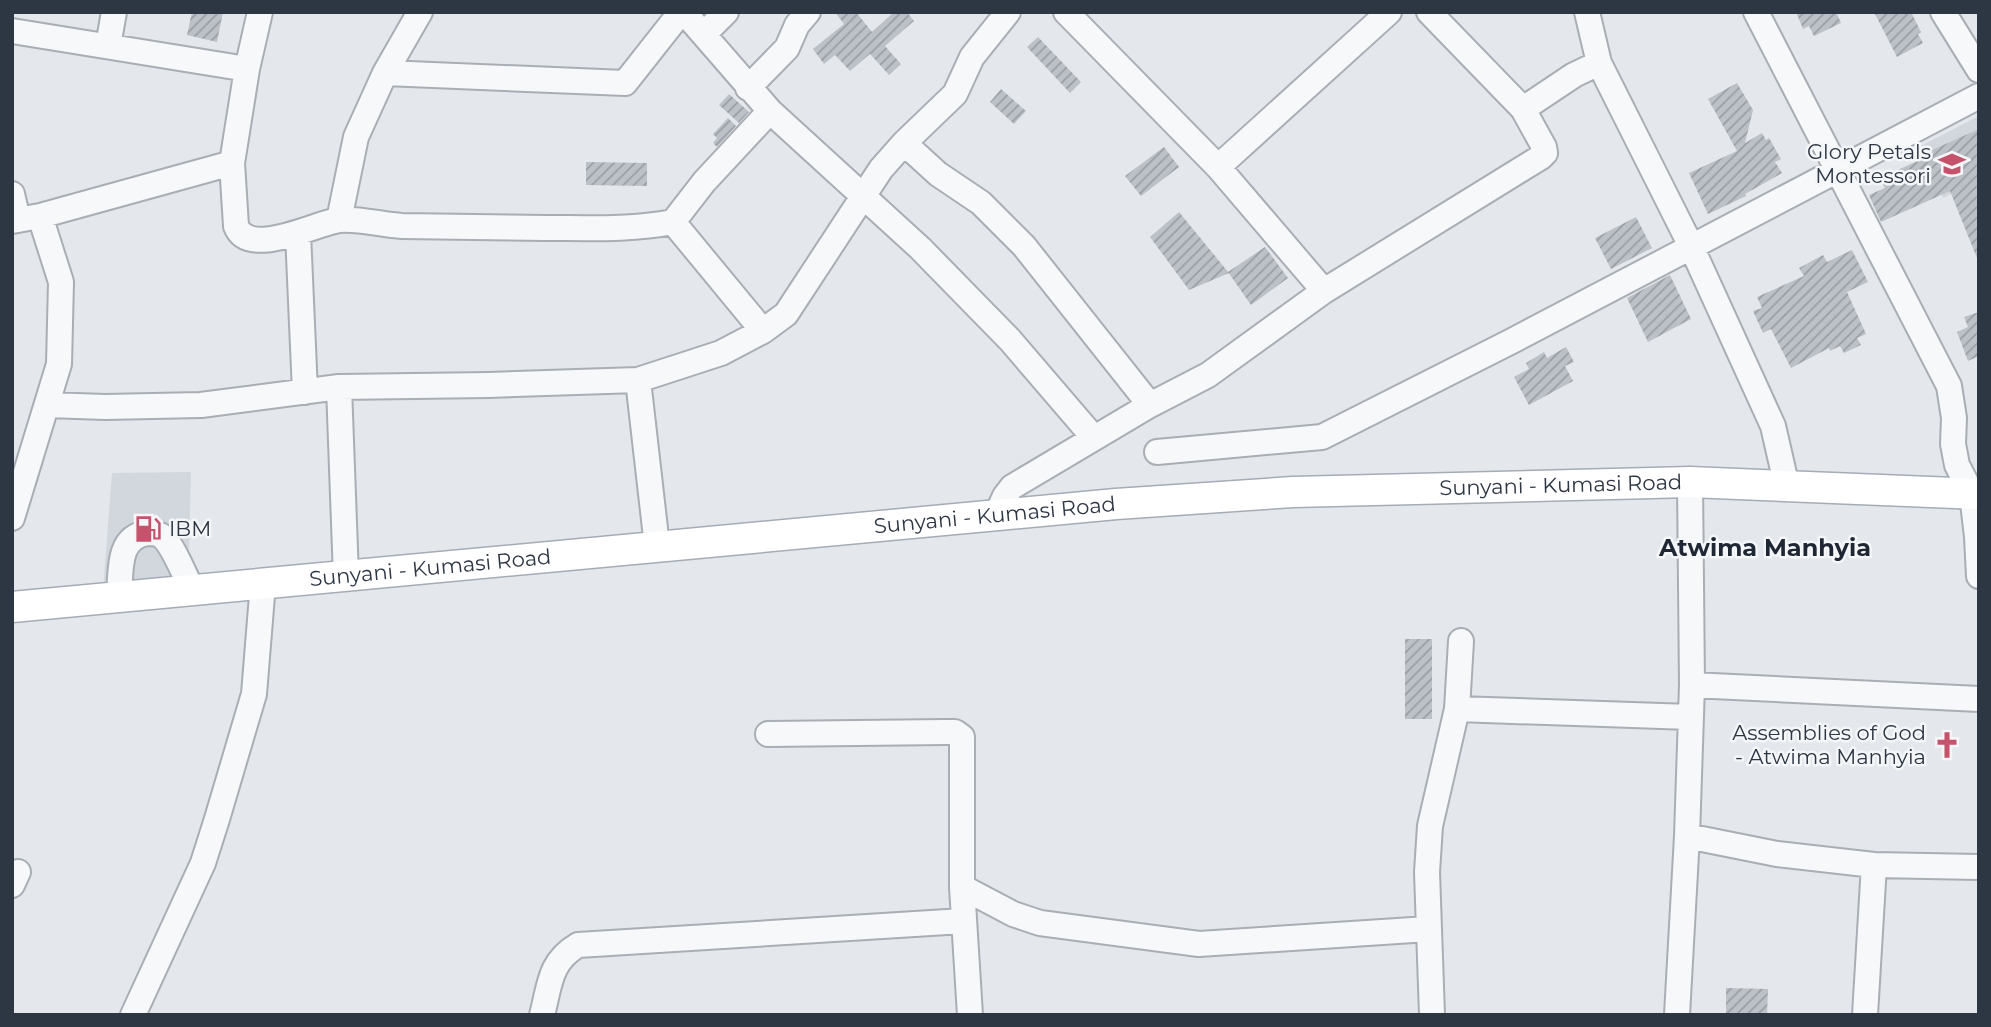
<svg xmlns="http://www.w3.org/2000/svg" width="1991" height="1027" viewBox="0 0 1991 1027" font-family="Montserrat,sans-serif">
	<defs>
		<pattern id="building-hatch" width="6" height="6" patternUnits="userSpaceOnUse" patternTransform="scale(1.75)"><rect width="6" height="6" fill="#bcc1c8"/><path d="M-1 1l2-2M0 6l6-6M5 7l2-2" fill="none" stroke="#999ea4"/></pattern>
	</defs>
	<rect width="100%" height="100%" fill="#e4e7eb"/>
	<path fill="#d2d7dd" d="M 1979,116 L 1979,180 L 1943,198 L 1917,148 Z
		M 191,472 L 189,553 L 205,581 L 103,591 L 112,473 Z"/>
	<path fill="url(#building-hatch)" d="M 192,12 L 223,12 L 217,42 L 187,35 Z
		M 835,12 L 856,12 L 872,32 L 894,12 L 907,12 L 914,21 L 885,46 L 901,64 L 889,75 L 870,54 L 850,71 L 835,55 L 824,64 L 813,49 L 844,24 Z
		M 1796,12 L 1836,12 L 1841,23 L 1814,36 L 1809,26 L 1803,29 Z
		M 1874,12 L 1911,12 L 1921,32 L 1918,34 L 1923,43 L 1897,57 Z
		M 1038,37 L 1081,82 L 1070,93 L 1027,47 Z
		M 1737,83 L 1753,110 L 1745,143 L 1762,133 L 1766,140 L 1769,138 L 1781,159 L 1775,162 L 1782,173 L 1745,194 L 1746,196 L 1708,214 L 1689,173 L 1737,151 L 1708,99 Z
		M 1001,89 L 1026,111 L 1014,124 L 990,102 Z
		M 729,94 L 749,112 L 739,123 L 719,105 Z
		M 728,118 L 736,126 L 717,147 L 713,143 L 717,138 L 713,134 Z
		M 1979,129 L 1979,263 L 1950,191 L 1881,222 L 1869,195 L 1885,188 L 1880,178 L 1933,154 L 1932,150 Z
		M 1164,147 L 1179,167 L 1141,196 L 1125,176 Z
		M 586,162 L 647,163 L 647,186 L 586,185 Z
		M 1179,212 L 1229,273 L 1189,290 L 1150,237 Z
		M 1636,217 L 1652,248 L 1611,269 L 1595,238 Z
		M 1265,247 L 1288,278 L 1251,305 L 1228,272 Z
		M 1852,250 L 1868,282 L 1847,292 L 1866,334 L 1857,338 L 1861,345 L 1844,353 L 1840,346 L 1830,351 L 1829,348 L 1791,368 L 1771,329 L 1763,333 L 1753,311 L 1762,308 L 1757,297 L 1804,276 L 1799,268 L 1823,255 L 1827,262 Z
		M 1670,275 L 1691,319 L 1648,342 L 1627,298 Z
		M 1979,312 L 1979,356 L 1968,361 L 1957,332 L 1968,327 L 1964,317 Z
		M 1566,347 L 1574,362 L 1565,366 L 1573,381 L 1529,405 L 1514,377 L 1529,369 L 1526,363 L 1544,352 L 1547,358 Z
		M 1405,639 L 1432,639 L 1432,719 L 1405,719 Z
		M 1726,988 L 1768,989 L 1767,1015 L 1726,1015 Z"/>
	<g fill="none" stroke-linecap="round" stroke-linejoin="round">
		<defs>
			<path id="minor" d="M 260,12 L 247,69 L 232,163 L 236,226 C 249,259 316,223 339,220 C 359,218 382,225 402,226 C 450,227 498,227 546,228 C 589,228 631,230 673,222 L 704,182 L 770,111
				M 684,12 L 770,111 L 920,248 L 1010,340 L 1094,438
				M 1066,12 L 1218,167 L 1324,291
				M 1587,12 L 1599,63 L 1691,246 L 1773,426 L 1787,487
				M 1756,12 L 1949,386 L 1954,418 L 1953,444 L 1957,465 L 1972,494 L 1977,537 L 1979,576
				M 1943,12 L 1979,70
				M 12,31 L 247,69
				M 704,34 L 726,12
				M 108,46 L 114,12
				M 385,73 L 625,83 L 681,12
				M 748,88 L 787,48 L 797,25 L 808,12
				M 1523,109 L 1574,75 L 1599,63
				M 904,143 L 938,174 L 981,203 L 1024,246 L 1150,405
				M 1218,167 L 1389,12
				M 12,194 L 18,220
				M 339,220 L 356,137 L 385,73 L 420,12
				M 12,221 L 40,216 L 232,163
				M 673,222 L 763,331
				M 298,233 L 305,392
				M 638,380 L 657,546
				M 339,387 L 346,577
				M 48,405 L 105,407 L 201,405 L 339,387 L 489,385 L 638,380 L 721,353 L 763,331 L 786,314 L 881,169 L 904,143 L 955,94 L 972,57 L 1008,12
				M 1157,452 L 1322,437 L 1510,342 L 1979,96
				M 996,516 L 1005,496 L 1012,487 L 1150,405 L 1208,375 L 1324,291 L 1541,157 L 1545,153 L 1544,147 L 1523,109 L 1429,12
				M 12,518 L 59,364 L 61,282 L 40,216
				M 119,597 C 121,571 117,537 147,533 C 153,533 158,533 163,537 C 174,547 185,577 193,591
				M 1692,685 L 1979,699
				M 1457,709 L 1690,717
				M 768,734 L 946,732 L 955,732 L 962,737 L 962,887 L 970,1015
				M 1687,836 L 1777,854 L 1874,865 L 1979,867
				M 12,885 L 18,872
				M 962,887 L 1013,914 L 1040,923 L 1199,944 L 1428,929
				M 133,1015 L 203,863 L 217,819 L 254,694 L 263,583
				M 542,1015 C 550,985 549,962 578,945 L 963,921
				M 1432,1015 L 1427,872 L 1430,826 L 1457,709 L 1461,641
				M 1677,1015 L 1687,836 L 1692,685 L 1690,482
				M 1865,1015 L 1874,865"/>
			<g id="major">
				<path id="s1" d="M 12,607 L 1116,504 L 1293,492 L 1690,482 L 1979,494"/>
			</g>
		</defs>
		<use href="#minor" stroke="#a9aeb5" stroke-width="28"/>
		<use href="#major" stroke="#a4acb6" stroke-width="33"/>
		<use href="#minor" stroke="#f7f8f9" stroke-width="24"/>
		<use href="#major" stroke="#fff" stroke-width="30"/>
	</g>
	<defs>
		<symbol id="school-bare" viewBox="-9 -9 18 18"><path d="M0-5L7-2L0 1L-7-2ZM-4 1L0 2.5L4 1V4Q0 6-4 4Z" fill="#c6536c" stroke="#f4f6f8" stroke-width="2.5" paint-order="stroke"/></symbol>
		<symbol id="fuel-bare" viewBox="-9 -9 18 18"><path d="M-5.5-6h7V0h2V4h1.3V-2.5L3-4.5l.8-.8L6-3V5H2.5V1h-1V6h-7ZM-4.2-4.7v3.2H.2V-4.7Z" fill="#c6536c" stroke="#f4f6f8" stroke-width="2.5" paint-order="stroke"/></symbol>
		<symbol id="church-bare" viewBox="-9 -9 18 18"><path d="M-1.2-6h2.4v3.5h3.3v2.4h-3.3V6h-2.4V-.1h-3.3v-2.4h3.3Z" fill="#c6536c" stroke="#f4f6f8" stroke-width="2.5" paint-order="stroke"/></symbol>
	</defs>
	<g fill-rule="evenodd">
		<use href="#school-bare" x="1933" y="145" width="38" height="38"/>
		<use href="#fuel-bare" x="129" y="510" width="38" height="38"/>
		<use href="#church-bare" x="1928" y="726" width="38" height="38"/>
	</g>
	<g text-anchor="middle" stroke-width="5" stroke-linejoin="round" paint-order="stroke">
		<g font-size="21" fill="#2d3643" stroke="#f4f6f8" text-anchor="end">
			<text x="1931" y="159">Glory Petals<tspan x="1931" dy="24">Montessori</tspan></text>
			<text x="169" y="536" text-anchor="start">IBM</text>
			<text x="1926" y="740">Assemblies of God<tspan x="1926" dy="24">- Atwima Manhyia</tspan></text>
		</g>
		<g font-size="21" fill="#2d3643" stroke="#f4f6f8">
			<text dy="7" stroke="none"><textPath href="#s1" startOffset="1554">Sunyani - Kumasi Road</textPath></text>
			<text dy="7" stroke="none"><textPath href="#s1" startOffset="987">Sunyani - Kumasi Road</textPath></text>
			<text dy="7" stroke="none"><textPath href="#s1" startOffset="420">Sunyani - Kumasi Road</textPath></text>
		</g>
		<g font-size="24" font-weight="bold" fill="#1f2734" stroke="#f4f6f8">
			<text x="1765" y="556">Atwima Manhyia</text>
		</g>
	</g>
	<rect width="1991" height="1027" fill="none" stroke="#2d3643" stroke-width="28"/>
</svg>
